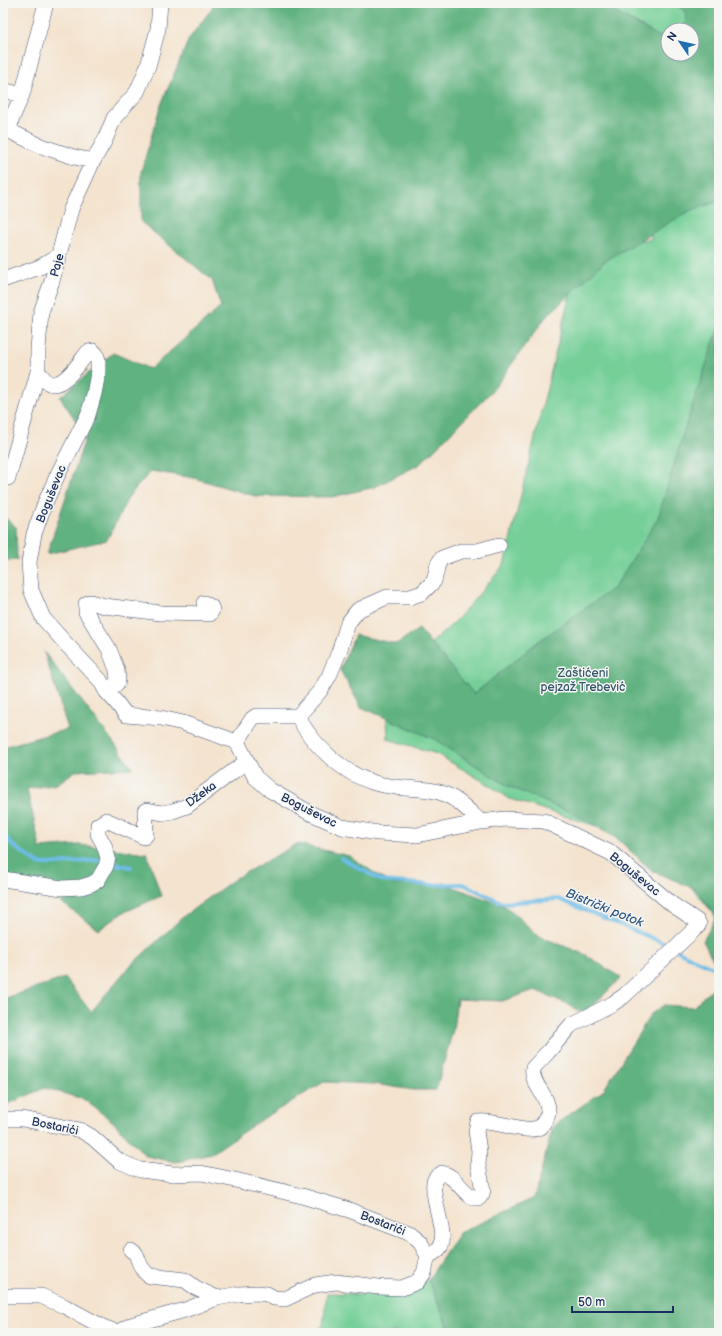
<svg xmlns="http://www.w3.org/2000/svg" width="722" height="1336" viewBox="0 0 722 1336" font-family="'Balsamiq Sans',sans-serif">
	<rect width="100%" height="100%" fill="#f6f6f2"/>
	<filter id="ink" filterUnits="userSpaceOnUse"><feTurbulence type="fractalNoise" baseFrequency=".025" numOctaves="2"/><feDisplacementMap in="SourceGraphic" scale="8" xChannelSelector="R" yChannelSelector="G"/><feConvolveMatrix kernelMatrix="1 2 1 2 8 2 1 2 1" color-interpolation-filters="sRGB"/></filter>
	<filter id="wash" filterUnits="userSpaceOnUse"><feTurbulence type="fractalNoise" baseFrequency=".012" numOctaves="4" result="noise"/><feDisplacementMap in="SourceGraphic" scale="16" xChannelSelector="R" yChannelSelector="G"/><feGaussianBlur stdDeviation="0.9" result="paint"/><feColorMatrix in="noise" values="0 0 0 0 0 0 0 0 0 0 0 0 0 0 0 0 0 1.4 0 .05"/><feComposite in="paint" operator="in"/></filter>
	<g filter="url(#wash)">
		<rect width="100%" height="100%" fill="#f4e3ce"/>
		<path fill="#75cf97" stroke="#487f7a" d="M 597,3 L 672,3 L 686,11 L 685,30 L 668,30 L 668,41 Z
			M 719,137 L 719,920 L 687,882 L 615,832 L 510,799 L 486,783 L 437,754 L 388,739 L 386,696 L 418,655 L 455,622 L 504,565 L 583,240 L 650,240 L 674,148 Z
			M 428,1280 L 450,1331 L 450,1333 L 313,1333 L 323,1326 L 327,1293 L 392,1295 Z"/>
		<path fill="#60b280" stroke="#3e706f" d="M 214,3 L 597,3 L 668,41 L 668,54 L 692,54 L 692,30 L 685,30 L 686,11 L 672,3 L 719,3 L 719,201 L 689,211 L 605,261 L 545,318 L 493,390 L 420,464 L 375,487 L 332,497 L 255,496 L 194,478 L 151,471 L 129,496 L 107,540 L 47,554 L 86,436 L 60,397 L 113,353 L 150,369 L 221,307 L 212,280 L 141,222 L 141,172 L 160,107 L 189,39 L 212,8 Z
			M 718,329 L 719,329 L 719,971 L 703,941 L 716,917 L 697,890 L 651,870 L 619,840 L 585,819 L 508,786 L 434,739 L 361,707 L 340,670 L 355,635 L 396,644 L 419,629 L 474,694 L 535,644 L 615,587 L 658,518 L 684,431 Z
			M 3,516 L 16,527 L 17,560 L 3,561 Z
			M 44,652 L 133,768 L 75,771 L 57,784 L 27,789 L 40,848 L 79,845 L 147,853 L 161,896 L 120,914 L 99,930 L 32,881 L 3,882 L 3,747 L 68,729 Z
			M 297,844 L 349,856 L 391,884 L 450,886 L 505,906 L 539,936 L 586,955 L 621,978 L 584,1014 L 565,1003 L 535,990 L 502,1001 L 457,999 L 453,1030 L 436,1090 L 414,1090 L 374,1084 L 324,1082 L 256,1123 L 211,1154 L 176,1162 L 146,1156 L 112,1121 L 83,1099 L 45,1088 L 3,1106 L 3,999 L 65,978 L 91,1012 L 127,969 L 184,916 L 236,878 Z
			M 719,982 L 719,1333 L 450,1333 L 450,1331 L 428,1280 L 459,1233 L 534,1198 L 553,1126 L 603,1091 L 651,1014 L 664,1005 L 693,1007 Z"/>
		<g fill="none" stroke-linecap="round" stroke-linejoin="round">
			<path stroke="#6dbde8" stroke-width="4" d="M 3,833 L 12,845 L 39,864 L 57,864 L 97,860 L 131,867
				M 341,858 L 382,881 L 431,885 L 463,884 L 503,903 L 558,899 L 659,941 L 672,947
				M 678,951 L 692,958 L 719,970"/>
		</g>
	</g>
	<g filter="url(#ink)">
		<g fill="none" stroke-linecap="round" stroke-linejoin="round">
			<defs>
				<path id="street" d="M 3,90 L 22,95
					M 3,128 L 41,146 L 74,157 L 93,161
					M 9,130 L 12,118 L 22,95 L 46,3
					M 3,280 L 40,267 L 59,256
					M 38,372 C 41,375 44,379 47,382 C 62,392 81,360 88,352 L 93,351 L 96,354 L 98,360 L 98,373 L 94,394 L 88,415 L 58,474 L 45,503 L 34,534 L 29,562 L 31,590 L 43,618 L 67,645 L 100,680 L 106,691 L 116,702 L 126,715 L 161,718 L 183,723 L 237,742 L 255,777 L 270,790 L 310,813 L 342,827 L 378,833 L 417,835 L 481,822 L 505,819 L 544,821 L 611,853 L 673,905 L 697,921 L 699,924 L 697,927 L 624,996 L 612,1004 L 571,1025 L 548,1052 L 533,1068 C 530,1084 550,1096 548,1113 C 547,1118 543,1123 541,1127 C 525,1135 496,1119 478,1122 L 476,1131 L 479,1151 L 478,1165 L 483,1190 L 482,1194 L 479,1198 C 465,1200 458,1176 442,1173 C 440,1175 437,1176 435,1179 C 429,1189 445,1230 442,1243 C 440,1250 434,1253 428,1256
					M 8,478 L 38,372 L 38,349 L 41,312 L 52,281 L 71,209 L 93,161 L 105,140 L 114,118 L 137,92 L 148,66 L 158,29 L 160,3
					M 106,691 L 116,684 L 118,681 L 117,670 L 109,649 L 86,612 L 86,604 L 90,602 L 105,606 L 161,613 L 210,614 L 212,610 L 211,607 L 204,603
					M 298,716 C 311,744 343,773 372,782 C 380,785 389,786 396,787 C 410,789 426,788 439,792 C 456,797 468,810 481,822
					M 237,742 L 252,719 L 256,716 L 298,716 L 320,691 L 329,676 L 339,652 L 348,623 L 358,610 L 387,597 L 410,597 L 422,593 L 434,581 L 438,564 L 442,558 L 461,551 L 477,551 L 499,545
					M 3,879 L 62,888 L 81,887 L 91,884 L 98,880 L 106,866 L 108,858 L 104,845 L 98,834 L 98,825 L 106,820 L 144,837 L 146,835 L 145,811 L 147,810 L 162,813 L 173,811 L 187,806 L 247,761
					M 3,1119 L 22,1119 L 80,1130 L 92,1137 L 119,1161 L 140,1170 L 173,1174 L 201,1173 L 235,1180 L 302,1196 L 349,1210 L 409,1233 L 420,1242 L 428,1256 L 424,1273 L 417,1282 L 402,1288 L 379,1287 L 336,1282 L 315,1285 L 285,1299 L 274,1298 L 267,1294 L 257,1293 L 239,1294 L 217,1298 L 185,1310 L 131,1325 L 116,1333
					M 131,1250 L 136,1254 L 141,1267 L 147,1274 L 150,1276 L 185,1280 L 196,1288 L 217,1298
					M 3,1296 L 41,1296 L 64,1306 L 103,1327 L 116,1332"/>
			</defs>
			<use href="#street" stroke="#3c4a6f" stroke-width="16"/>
			<use href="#street" stroke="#fff" stroke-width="15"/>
		</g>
	</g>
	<g text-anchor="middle" stroke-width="3" stroke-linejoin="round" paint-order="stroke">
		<g font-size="12" fill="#1b2f5e" stroke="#f6f6f2">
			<text transform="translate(57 265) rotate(-75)" y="4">Paje</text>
			<text transform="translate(51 494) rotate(-68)" y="4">Boguševac</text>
			<text transform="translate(201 794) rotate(-36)" y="4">Džeka</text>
			<text transform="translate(309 810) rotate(27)" y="4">Boguševac</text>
			<text transform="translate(635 874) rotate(39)" y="4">Boguševac</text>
			<text transform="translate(55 1126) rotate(12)" y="4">Bostarići</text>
			<text transform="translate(383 1223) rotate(21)" y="4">Bostarići</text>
		</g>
		<g font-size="12" fill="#32576c" stroke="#f6f6f2">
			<text x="583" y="677">Zaštićeni<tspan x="583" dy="14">pejzaž Trebević</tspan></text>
		</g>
		<g font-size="13" font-style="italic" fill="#345a87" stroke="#f6f6f2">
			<text transform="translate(605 907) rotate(22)" y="5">Bistrički potok</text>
		</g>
	</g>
	<rect width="722" height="1336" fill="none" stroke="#f6f6f2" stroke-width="16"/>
	<g transform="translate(680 42) rotate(304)"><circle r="19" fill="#f6f6f2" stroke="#9ea6b7"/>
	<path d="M0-3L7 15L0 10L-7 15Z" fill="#1f6fb2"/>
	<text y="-6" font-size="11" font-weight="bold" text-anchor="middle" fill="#1b2f5e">N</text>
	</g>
	<path d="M572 1306v6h101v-6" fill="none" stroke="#1b2f5e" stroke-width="2"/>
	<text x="578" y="1306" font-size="12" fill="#1b2f5e" stroke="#f6f6f2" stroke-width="3" paint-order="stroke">50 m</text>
</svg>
